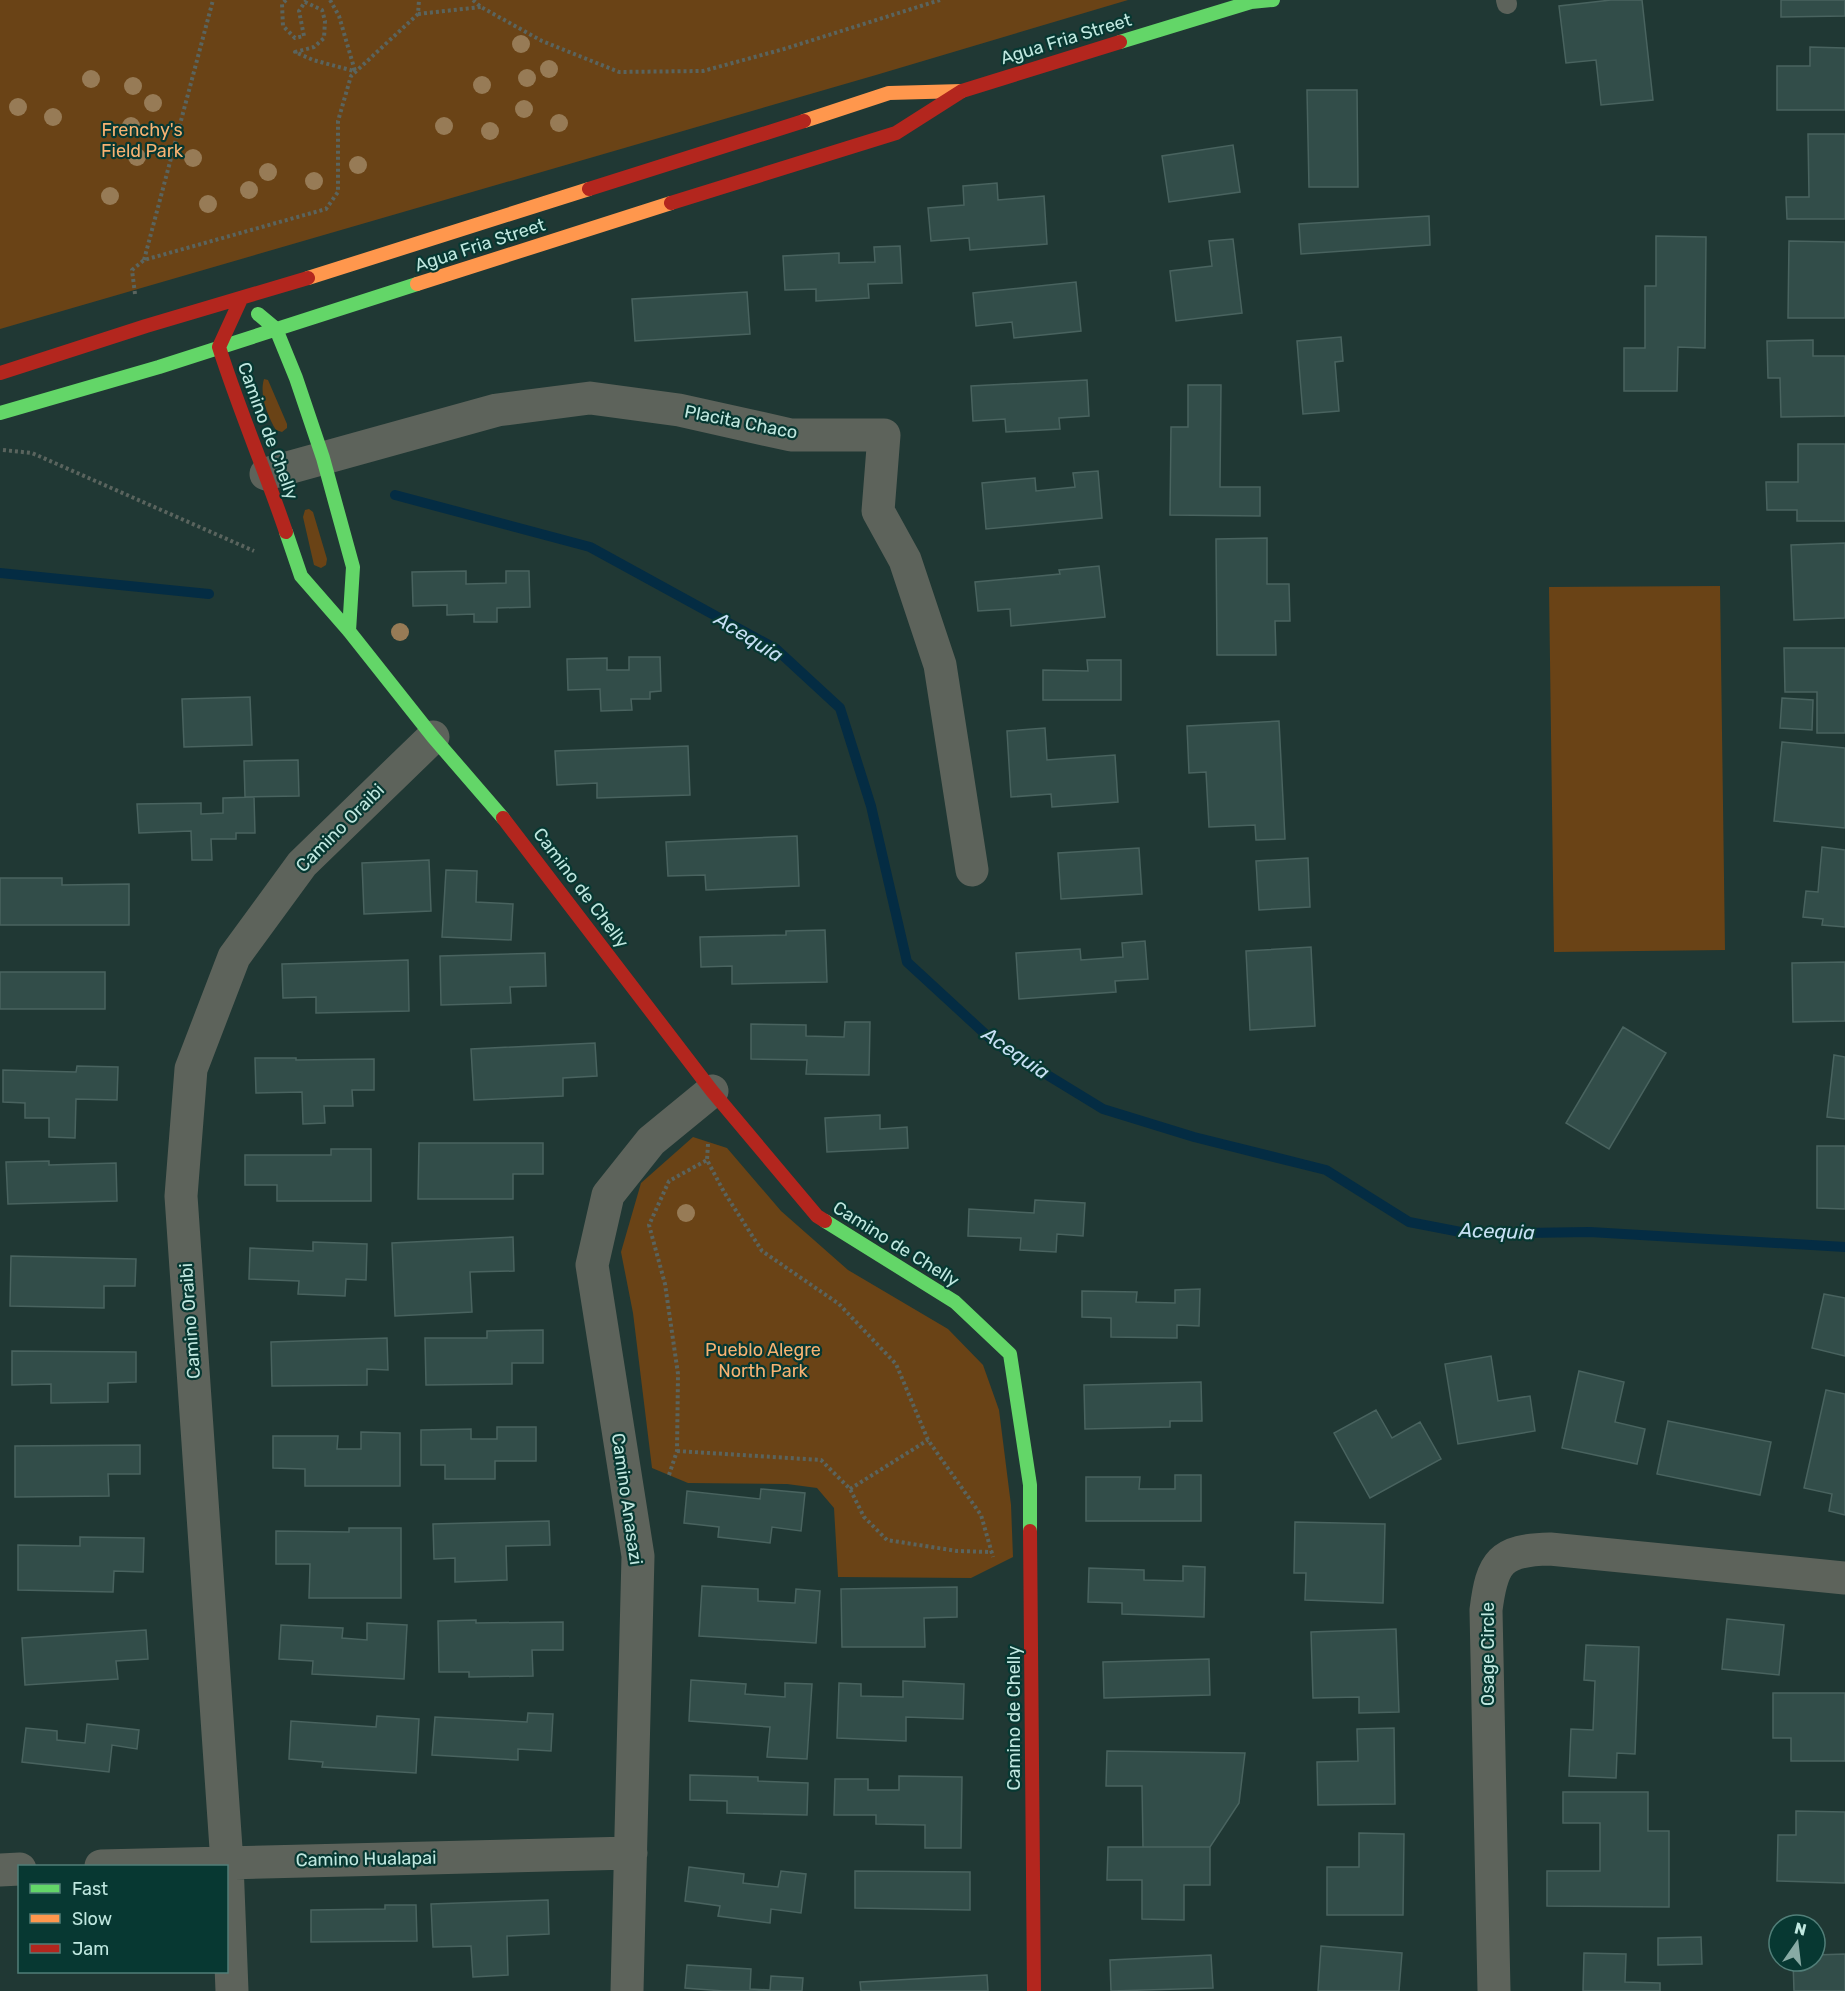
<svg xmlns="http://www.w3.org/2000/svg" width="1845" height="1991" viewBox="0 0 1845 1991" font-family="Rubik,sans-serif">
	<rect width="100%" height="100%" fill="#203834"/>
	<path fill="#6a4316" d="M 0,0 L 1128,0 L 876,75 L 0,329 Z
		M 264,379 L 268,380 L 287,424 L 287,428 L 282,432 L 276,430 C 268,417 259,395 264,379 Z
		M 309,509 L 313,512 L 327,559 L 326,565 L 321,568 L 314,565 L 303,517 L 305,510 Z
		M 1720,586 L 1725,950 L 1554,952 L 1549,587 Z
		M 693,1137 L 727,1148 L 781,1211 L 848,1270 L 948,1329 L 983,1365 L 999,1410 L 1011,1505 L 1013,1557 L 971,1578 L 838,1577 L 834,1508 L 817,1488 L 787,1484 L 688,1483 L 652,1468 L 633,1313 L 621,1252 L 641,1183 Z"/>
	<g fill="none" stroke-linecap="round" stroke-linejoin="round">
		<path stroke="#042c43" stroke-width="10" d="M 395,495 L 590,547 L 776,649 L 840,708 L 871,806 L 907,962 L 995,1043 L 1103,1109 L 1194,1137 L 1326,1170 L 1409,1222 L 1471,1234 L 1590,1232 L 1845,1247
			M 0,573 L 209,594"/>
	</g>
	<path fill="#324d49" stroke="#49635f" stroke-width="1.5" d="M 1611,0 L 1642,0 L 1653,100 L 1601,105 L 1596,60 L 1566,63 L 1559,6 Z
		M 1781,0 L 1845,0 L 1845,16 L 1781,17 Z
		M 1810,47 L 1845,48 L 1845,110 L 1777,110 L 1777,66 L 1810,66 Z
		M 1307,90 L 1357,90 L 1358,187 L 1309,187 Z
		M 1808,134 L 1845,134 L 1845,219 L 1787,219 L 1786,197 L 1809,197 Z
		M 1233,145 L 1240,192 L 1169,202 L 1162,156 Z
		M 997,183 L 998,200 L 1044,196 L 1047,244 L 970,250 L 969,238 L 931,241 L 928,208 L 964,205 L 963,186 Z
		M 1429,216 L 1430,245 L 1301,254 L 1299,224 Z
		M 1656,236 L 1706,237 L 1705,348 L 1678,347 L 1677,391 L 1624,391 L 1624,348 L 1645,348 L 1645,286 L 1656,286 Z
		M 1233,239 L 1242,313 L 1176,321 L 1170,271 L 1212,266 L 1209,241 Z
		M 1789,241 L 1845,242 L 1845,318 L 1788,318 Z
		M 900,246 L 902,283 L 868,284 L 869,298 L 816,301 L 816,289 L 785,290 L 783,256 L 839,253 L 839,263 L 875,262 L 874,247 Z
		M 1076,282 L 1081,331 L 1014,338 L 1012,322 L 976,326 L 973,293 Z
		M 747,292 L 750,334 L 635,341 L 632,299 Z
		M 1341,337 L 1343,361 L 1335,362 L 1339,411 L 1303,414 L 1297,341 Z
		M 1813,340 L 1813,356 L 1845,356 L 1845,416 L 1781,417 L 1780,378 L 1768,378 L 1767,341 Z
		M 1087,380 L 1089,416 L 1059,418 L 1060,429 L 1006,432 L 1005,419 L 973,421 L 971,386 Z
		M 1188,385 L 1221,385 L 1220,487 L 1260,487 L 1260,516 L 1170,515 L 1171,427 L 1188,427 Z
		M 1798,444 L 1845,444 L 1845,521 L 1797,521 L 1797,510 L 1767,510 L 1766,482 L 1798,482 Z
		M 1098,471 L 1102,518 L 986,529 L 982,483 L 1035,478 L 1036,491 L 1075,487 L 1073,473 Z
		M 1267,538 L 1267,584 L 1289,584 L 1290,621 L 1275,621 L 1276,655 L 1217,655 L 1216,539 Z
		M 1845,543 L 1845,618 L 1794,620 L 1791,545 Z
		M 1099,566 L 1105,617 L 1011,626 L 1010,609 L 978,611 L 975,582 L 1060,574 L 1059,570 Z
		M 466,571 L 466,584 L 506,583 L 506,571 L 529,571 L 530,607 L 497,608 L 497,622 L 474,622 L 474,614 L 447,615 L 447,605 L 413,606 L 412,572 Z
		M 1784,648 L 1845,648 L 1845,733 L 1817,733 L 1817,692 L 1785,692 Z
		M 629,657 L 660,657 L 661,691 L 650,692 L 650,699 L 631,699 L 632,710 L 601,711 L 600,689 L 568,690 L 567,659 L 607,658 L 607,670 L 629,670 Z
		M 1087,660 L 1121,660 L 1121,700 L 1043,700 L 1043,670 L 1088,671 Z
		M 250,697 L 252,745 L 184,747 L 182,699 Z
		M 1782,698 L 1813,700 L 1812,730 L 1780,728 Z
		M 1279,721 L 1285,839 L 1256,840 L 1255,825 L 1209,827 L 1206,772 L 1189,773 L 1187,726 Z
		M 1045,728 L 1047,760 L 1115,755 L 1118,802 L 1052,807 L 1051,794 L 1011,797 L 1007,731 Z
		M 1782,742 L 1845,748 L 1845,828 L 1774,821 Z
		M 688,746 L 690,795 L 597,798 L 597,783 L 557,785 L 555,751 Z
		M 298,760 L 299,796 L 245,797 L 244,761 Z
		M 254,797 L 255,833 L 236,833 L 236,839 L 211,839 L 212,860 L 192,860 L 191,831 L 139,833 L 137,804 L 201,803 L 201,814 L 223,813 L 223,798 Z
		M 797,836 L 799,886 L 706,890 L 705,875 L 668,876 L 666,842 Z
		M 1822,847 L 1845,850 L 1845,927 L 1822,925 L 1823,919 L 1803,917 L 1806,891 L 1818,892 Z
		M 1139,848 L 1142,894 L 1061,899 L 1058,853 Z
		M 1308,858 L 1310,907 L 1259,910 L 1256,861 Z
		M 429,860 L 431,911 L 364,914 L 362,863 Z
		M 446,870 L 477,871 L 476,902 L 513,904 L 511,940 L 442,937 Z
		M 0,878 L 62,878 L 62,885 L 129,884 L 129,925 L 0,925 Z
		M 825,930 L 827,982 L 732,984 L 732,966 L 701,967 L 700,937 L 786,935 L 786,931 Z
		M 1145,941 L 1148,979 L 1115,981 L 1116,992 L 1019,999 L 1016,953 L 1080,949 L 1081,960 L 1123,957 L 1122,943 Z
		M 1311,947 L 1315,1026 L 1250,1030 L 1246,951 Z
		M 545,953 L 546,986 L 510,987 L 511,1003 L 441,1005 L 440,956 Z
		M 408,960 L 409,1011 L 316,1013 L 316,997 L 283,998 L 282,964 Z
		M 1845,962 L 1845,1021 L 1793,1022 L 1792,963 Z
		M 0,972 L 105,972 L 105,1009 L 0,1009 Z
		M 845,1022 L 870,1022 L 869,1075 L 806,1074 L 807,1060 L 751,1059 L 751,1024 L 806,1025 L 806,1036 L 844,1037 Z
		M 1623,1027 L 1666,1053 L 1609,1149 L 1566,1123 Z
		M 595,1043 L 597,1076 L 563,1078 L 563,1096 L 474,1100 L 471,1049 Z
		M 1834,1055 L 1845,1057 L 1845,1119 L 1827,1117 Z
		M 255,1058 L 296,1058 L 296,1060 L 374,1059 L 374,1090 L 352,1090 L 353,1106 L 324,1106 L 325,1123 L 303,1124 L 302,1092 L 256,1093 Z
		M 77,1066 L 118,1067 L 117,1100 L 76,1099 L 75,1138 L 49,1137 L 49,1118 L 25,1118 L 25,1103 L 3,1102 L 3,1070 L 76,1072 Z
		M 880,1115 L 880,1129 L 907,1127 L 908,1148 L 827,1152 L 825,1118 Z
		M 419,1143 L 543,1143 L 543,1174 L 513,1174 L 513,1199 L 418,1199 Z
		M 1817,1146 L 1845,1146 L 1845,1209 L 1817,1208 Z
		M 331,1149 L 371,1149 L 371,1201 L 277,1201 L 277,1185 L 245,1185 L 245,1155 L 331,1155 Z
		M 49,1161 L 49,1165 L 116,1163 L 117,1201 L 8,1204 L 6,1162 Z
		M 1035,1200 L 1085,1203 L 1083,1236 L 1057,1234 L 1056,1252 L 1020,1250 L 1021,1238 L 968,1236 L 969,1209 L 1034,1213 Z
		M 513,1237 L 514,1271 L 470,1272 L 472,1312 L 395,1316 L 392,1243 Z
		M 313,1242 L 367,1244 L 366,1280 L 346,1279 L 345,1296 L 298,1294 L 299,1281 L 249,1279 L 250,1248 L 313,1251 Z
		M 11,1256 L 136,1259 L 135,1286 L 104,1286 L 104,1308 L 10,1306 Z
		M 1200,1289 L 1199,1326 L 1177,1325 L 1177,1338 L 1111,1337 L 1111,1318 L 1082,1317 L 1082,1291 L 1137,1292 L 1136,1302 L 1175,1303 L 1175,1290 Z
		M 1824,1294 L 1845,1298 L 1845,1356 L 1812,1348 Z
		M 543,1330 L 543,1363 L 512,1363 L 512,1384 L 426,1385 L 425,1338 L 487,1338 L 487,1331 Z
		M 387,1338 L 388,1370 L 367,1369 L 367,1385 L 272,1386 L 271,1342 Z
		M 12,1351 L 136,1352 L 136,1382 L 108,1383 L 108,1402 L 51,1403 L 51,1384 L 12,1385 Z
		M 1491,1356 L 1498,1401 L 1530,1396 L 1535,1431 L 1458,1444 L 1445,1364 Z
		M 1579,1371 L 1624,1382 L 1615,1422 L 1645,1429 L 1637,1464 L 1562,1448 Z
		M 1201,1382 L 1202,1421 L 1170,1421 L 1170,1427 L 1085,1429 L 1084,1385 Z
		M 1826,1390 L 1845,1394 L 1845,1515 L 1829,1511 L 1832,1494 L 1804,1488 Z
		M 1376,1410 L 1392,1438 L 1420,1422 L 1441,1459 L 1370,1498 L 1334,1433 Z
		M 1668,1421 L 1771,1442 L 1760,1495 L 1657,1474 Z
		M 497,1427 L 536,1427 L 536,1461 L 495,1461 L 495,1479 L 445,1479 L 445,1465 L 421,1465 L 421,1430 L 471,1429 L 471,1439 L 497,1439 Z
		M 361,1432 L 400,1433 L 400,1486 L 305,1486 L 305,1469 L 273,1468 L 273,1436 L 338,1436 L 337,1449 L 361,1449 Z
		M 140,1445 L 140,1474 L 108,1474 L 109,1496 L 15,1497 L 15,1446 Z
		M 1175,1475 L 1201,1475 L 1201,1521 L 1086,1521 L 1086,1477 L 1140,1477 L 1139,1489 L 1175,1489 Z
		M 761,1489 L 805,1493 L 801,1531 L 772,1527 L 770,1543 L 718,1537 L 719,1527 L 684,1523 L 687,1491 L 760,1499 Z
		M 549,1521 L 550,1545 L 506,1546 L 507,1580 L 455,1582 L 455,1558 L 434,1559 L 433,1524 Z
		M 1295,1522 L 1385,1524 L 1383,1603 L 1305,1600 L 1306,1573 L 1294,1573 Z
		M 349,1528 L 401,1528 L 401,1598 L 309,1598 L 310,1564 L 276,1564 L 276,1531 L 349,1532 Z
		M 80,1537 L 144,1538 L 143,1572 L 114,1571 L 113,1592 L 18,1590 L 18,1545 L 80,1546 Z
		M 1183,1566 L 1205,1567 L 1204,1617 L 1122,1614 L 1122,1603 L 1088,1602 L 1089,1568 L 1144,1570 L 1144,1580 L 1183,1581 Z
		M 702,1586 L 758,1589 L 758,1601 L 795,1603 L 796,1589 L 820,1591 L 816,1643 L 699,1636 Z
		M 957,1587 L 957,1617 L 924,1618 L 925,1647 L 842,1647 L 841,1589 Z
		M 1727,1619 L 1784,1625 L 1779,1675 L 1722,1669 Z
		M 476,1620 L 476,1623 L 563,1622 L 563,1650 L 532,1650 L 533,1676 L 469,1677 L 469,1672 L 439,1672 L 438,1621 Z
		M 367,1623 L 407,1625 L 404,1679 L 312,1674 L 313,1661 L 279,1659 L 281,1625 L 343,1628 L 342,1638 L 367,1640 Z
		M 1396,1629 L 1399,1712 L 1359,1713 L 1359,1697 L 1313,1698 L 1311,1632 Z
		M 146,1630 L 148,1659 L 116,1661 L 118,1679 L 25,1685 L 22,1638 Z
		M 1586,1645 L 1639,1647 L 1635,1754 L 1617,1753 L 1616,1778 L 1569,1776 L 1571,1729 L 1593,1730 L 1595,1681 L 1584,1680 Z
		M 1209,1659 L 1210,1695 L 1104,1698 L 1103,1662 Z
		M 691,1680 L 746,1684 L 745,1694 L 785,1697 L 785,1683 L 812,1684 L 807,1759 L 767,1757 L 770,1727 L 689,1721 Z
		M 903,1681 L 964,1684 L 963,1719 L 906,1717 L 906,1741 L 837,1738 L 839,1683 L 861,1684 L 861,1696 L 903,1697 Z
		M 1773,1693 L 1845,1693 L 1845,1761 L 1791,1761 L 1791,1738 L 1773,1738 Z
		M 528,1713 L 553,1714 L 551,1751 L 518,1749 L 518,1760 L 432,1755 L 435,1717 L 527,1722 Z
		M 377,1716 L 419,1719 L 416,1773 L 322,1767 L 323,1762 L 289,1759 L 291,1721 L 376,1727 Z
		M 87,1724 L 139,1730 L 137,1749 L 112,1745 L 109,1772 L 22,1762 L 26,1728 L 57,1731 L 57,1740 L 85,1743 Z
		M 1394,1728 L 1395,1804 L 1318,1805 L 1317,1762 L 1358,1761 L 1357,1729 Z
		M 1107,1751 L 1245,1753 L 1239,1803 L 1210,1847 L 1143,1847 L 1142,1786 L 1106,1786 Z
		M 690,1775 L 758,1777 L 758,1781 L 808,1783 L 807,1815 L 727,1813 L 727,1801 L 690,1800 Z
		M 899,1776 L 962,1777 L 961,1848 L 925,1848 L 925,1825 L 876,1824 L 876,1815 L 834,1815 L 835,1779 L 868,1779 L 868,1790 L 899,1790 Z
		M 1563,1792 L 1648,1792 L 1648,1831 L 1669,1831 L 1669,1907 L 1547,1906 L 1547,1871 L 1600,1871 L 1600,1823 L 1563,1823 Z
		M 1796,1811 L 1845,1812 L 1845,1883 L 1777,1881 L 1778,1835 L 1796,1835 Z
		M 1359,1833 L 1404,1834 L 1403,1915 L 1327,1915 L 1327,1867 L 1359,1867 Z
		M 1108,1847 L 1210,1847 L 1210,1885 L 1184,1885 L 1184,1920 L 1142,1919 L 1142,1880 L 1107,1880 Z
		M 689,1867 L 744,1874 L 743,1883 L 778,1887 L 781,1871 L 806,1874 L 801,1913 L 771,1909 L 770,1923 L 718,1916 L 720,1906 L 685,1901 Z
		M 855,1871 L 970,1872 L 970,1910 L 855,1908 Z
		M 548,1900 L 549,1934 L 507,1936 L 508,1975 L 473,1977 L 471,1946 L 433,1947 L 431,1904 Z
		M 385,1905 L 416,1905 L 417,1941 L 311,1942 L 311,1910 L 385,1909 Z
		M 1701,1937 L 1702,1964 L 1658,1965 L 1658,1938 Z
		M 1321,1946 L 1402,1953 L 1399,1991 L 1318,1991 Z
		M 1584,1953 L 1626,1954 L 1625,1982 L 1660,1983 L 1660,1991 L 1583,1991 Z
		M 1845,1954 L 1845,1991 L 1794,1991 L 1793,1961 L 1815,1961 L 1815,1955 Z
		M 1211,1955 L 1213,1988 L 1111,1991 L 1110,1960 Z
		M 687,1965 L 751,1969 L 750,1989 L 770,1990 L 771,1976 L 803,1978 L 802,1991 L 723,1991 L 685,1988 Z
		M 987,1975 L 988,1991 L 861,1991 L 860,1982 Z"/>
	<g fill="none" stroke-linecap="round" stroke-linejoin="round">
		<path stroke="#5a645e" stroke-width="4" stroke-dasharray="3 3" stroke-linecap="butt" d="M 286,0 L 282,4 L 283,26 L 295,38 L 304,36 L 299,11 L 305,2 L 322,10 L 325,21 L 324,38 L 314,47 L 295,52 L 313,60 L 354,71
			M 330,0 L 339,16 L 355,71
			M 473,0 L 481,7 L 542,41 L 619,72 L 703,71 L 784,49 L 940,0
			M 418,14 L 481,7
			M 144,260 L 213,0
			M 135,294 L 132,270 L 144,260 L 326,209 L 338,192 L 338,121 L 351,76 L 418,14 L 419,0
			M 3,450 L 32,453 L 254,551
			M 708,1144 L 707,1160 L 724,1192 L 762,1251 L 839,1304 L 896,1364 L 928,1440 L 981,1515 L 993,1557
			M 677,1451 L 821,1460 L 850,1489 L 864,1517 L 887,1540 L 957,1551 L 992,1552
			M 669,1475 L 677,1451 L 678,1374 L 665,1284 L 649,1225 L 669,1181 L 707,1160
			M 850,1489 L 928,1440"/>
		<path stroke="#5d635b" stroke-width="20" d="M 1506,0 L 1507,4"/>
		<path stroke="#5d635b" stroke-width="33" d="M 266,474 L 497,410 L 590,398 L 679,410 L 791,435 L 884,435 L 878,511 L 905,560 L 940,665 L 972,870
			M 101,1866 L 631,1853
			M 0,1870 L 20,1869
			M 232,1991 L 227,1863 L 181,1196 L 191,1069 L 234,957 L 302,864 L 433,737
			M 627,1991 L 638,1556 L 592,1265 L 608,1195 L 651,1141 L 712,1091
			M 1494,1991 L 1486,1610 C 1492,1562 1500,1550 1550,1549 L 1845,1578"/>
		<path stroke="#63d668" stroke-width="14" d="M 1120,42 L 1251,2 L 1273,0
			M 258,314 L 276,329 L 296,378 L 323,458 L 353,567 L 349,631
			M 0,413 L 159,367 L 417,284
			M 286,532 L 301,576 L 349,631 L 433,737 L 503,818
			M 825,1221 L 955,1302 L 1010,1354 L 1030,1485 L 1030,1531"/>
		<path stroke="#ff974d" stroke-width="14" d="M 804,121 L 889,93 L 962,91
			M 308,278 L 589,189
			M 417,284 L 671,203"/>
		<path stroke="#b3261e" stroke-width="14" d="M 589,189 L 804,121
			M 671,203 L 896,133 L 962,91 L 1120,42
			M 241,299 L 219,347 C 239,410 265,470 286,532
			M 0,373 L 146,326 L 308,278
			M 503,818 L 712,1091 L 817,1216 L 825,1221
			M 1030,1531 L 1034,1991"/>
	</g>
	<g fill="#977b56">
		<circle cx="521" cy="44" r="9"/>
		<circle cx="549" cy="69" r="9"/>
		<circle cx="527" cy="78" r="9"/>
		<circle cx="91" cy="79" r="9"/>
		<circle cx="482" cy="85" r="9"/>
		<circle cx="133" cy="86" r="9"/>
		<circle cx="153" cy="103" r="9"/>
		<circle cx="18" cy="107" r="9"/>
		<circle cx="524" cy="109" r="9"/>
		<circle cx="53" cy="117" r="9"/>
		<circle cx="559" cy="123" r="9"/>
		<circle cx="131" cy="126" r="9"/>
		<circle cx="444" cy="126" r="9"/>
		<circle cx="490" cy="131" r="9"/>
		<circle cx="137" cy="157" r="9"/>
		<circle cx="193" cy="158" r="9"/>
		<circle cx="358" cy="165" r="9"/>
		<circle cx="268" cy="172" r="9"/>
		<circle cx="314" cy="181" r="9"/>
		<circle cx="249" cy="190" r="9"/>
		<circle cx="110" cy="196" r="9"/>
		<circle cx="208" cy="204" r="9"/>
		<circle cx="400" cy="632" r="9"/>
		<circle cx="686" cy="1213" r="9"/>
	</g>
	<g text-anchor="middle" stroke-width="4.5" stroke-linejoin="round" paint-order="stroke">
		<g font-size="18" fill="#c0e8e0" stroke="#073832">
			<text transform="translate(1066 39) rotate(-17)" y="6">Agua Fria Street</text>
			<text transform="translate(480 245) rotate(-18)" y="6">Agua Fria Street</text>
			<text transform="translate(741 422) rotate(11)" y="6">Placita Chaco</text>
			<text transform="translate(268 431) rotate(70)" y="6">Camino de Chelly</text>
			<text transform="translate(340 828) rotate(-45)" y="6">Camino Oraibi</text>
			<text transform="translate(581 888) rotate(53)" y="6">Camino de Chelly</text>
			<text transform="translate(896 1244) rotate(32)" y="6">Camino de Chelly</text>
			<text transform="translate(190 1321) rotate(-94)" y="6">Camino Oraibi</text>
			<text transform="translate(627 1499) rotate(82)" y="6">Camino Anasazi</text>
			<text transform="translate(1488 1654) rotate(-90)" y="6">Osage Circle</text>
			<text transform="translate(1014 1718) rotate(-90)" y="6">Camino de Chelly</text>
			<text transform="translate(366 1859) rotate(-1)" y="6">Camino Hualapai</text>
		</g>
		<g font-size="18" fill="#f8b272" stroke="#073832">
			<text x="142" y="136">Frenchy's<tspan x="142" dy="21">Field Park</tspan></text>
			<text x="763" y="1356">Pueblo Alegre<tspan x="763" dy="21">North Park</tspan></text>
		</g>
		<g font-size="20" font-style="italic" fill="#c7e0f4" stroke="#073832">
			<text transform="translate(749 637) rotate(32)" y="7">Acequia</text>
			<text transform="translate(1016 1053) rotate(34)" y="7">Acequia</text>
			<text transform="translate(1497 1231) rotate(2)" y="7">Acequia</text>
		</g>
	</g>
	<rect x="18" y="1865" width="210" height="108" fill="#073832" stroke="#517e78" stroke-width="1.5"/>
	<rect x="30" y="1884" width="30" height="9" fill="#63d668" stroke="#517e78" stroke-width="1.5"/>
	<text x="72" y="1895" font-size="18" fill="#c0e8e0">Fast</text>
	<rect x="30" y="1914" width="30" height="9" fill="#ff974d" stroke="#517e78" stroke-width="1.5"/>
	<text x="72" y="1925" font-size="18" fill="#c0e8e0">Slow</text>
	<rect x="30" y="1944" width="30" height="9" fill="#b3261e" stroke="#517e78" stroke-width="1.5"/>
	<text x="72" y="1955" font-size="18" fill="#c0e8e0">Jam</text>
	<g transform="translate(1797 1943) rotate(14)"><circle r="28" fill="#073832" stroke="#517e78" stroke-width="1.5"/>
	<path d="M0-4.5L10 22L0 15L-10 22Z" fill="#88aaa4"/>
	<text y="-9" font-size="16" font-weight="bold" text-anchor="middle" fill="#c0e8e0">N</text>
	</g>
</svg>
